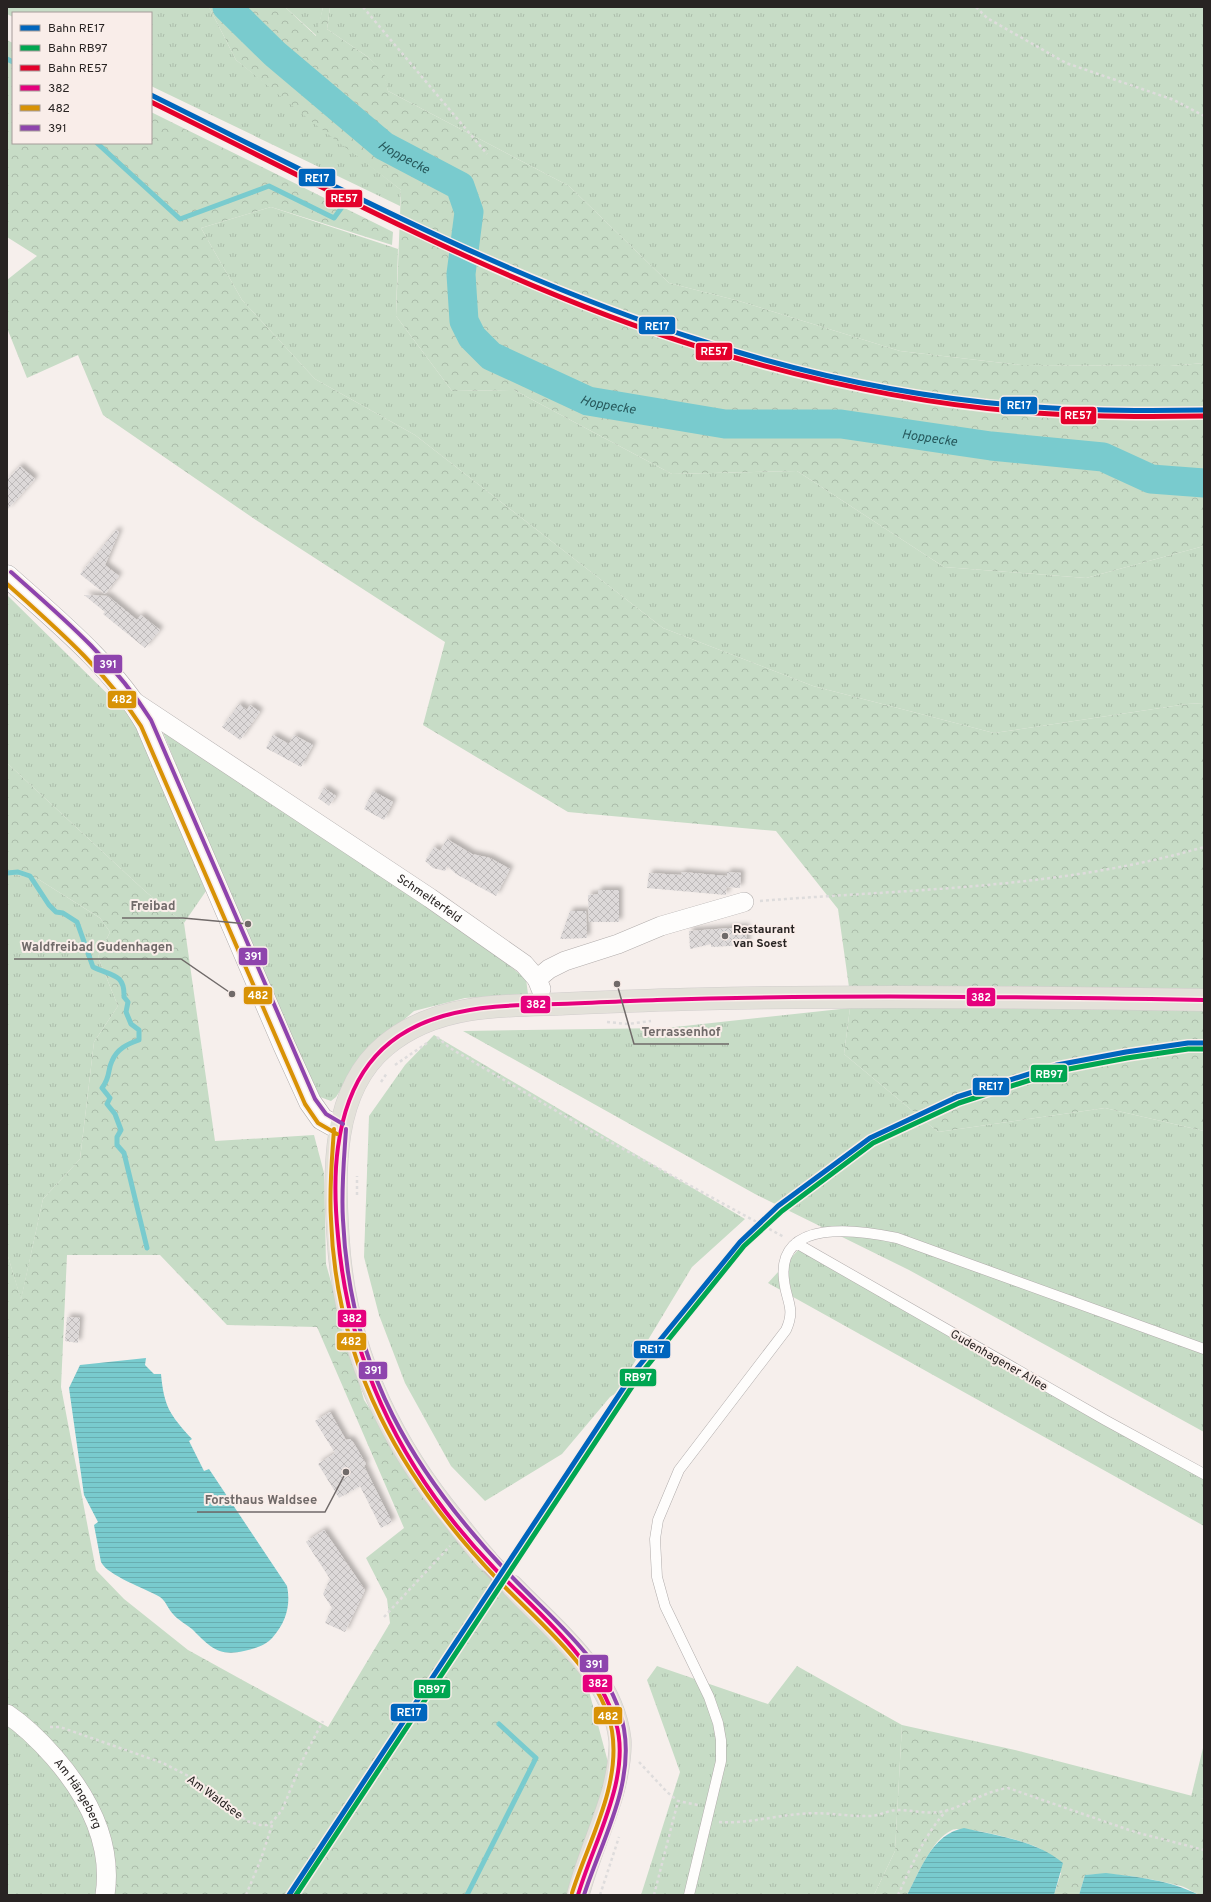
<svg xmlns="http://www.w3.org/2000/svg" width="1211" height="1902" viewBox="0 0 1211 1902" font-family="Overpass,sans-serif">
	<defs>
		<pattern id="grass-tufts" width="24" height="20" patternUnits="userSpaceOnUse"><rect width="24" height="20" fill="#c7dcc6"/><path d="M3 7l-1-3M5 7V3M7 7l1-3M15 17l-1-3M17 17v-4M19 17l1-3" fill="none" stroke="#abbcaa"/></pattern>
		<pattern id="forest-crowns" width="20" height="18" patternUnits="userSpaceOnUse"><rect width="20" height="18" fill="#c7dcc6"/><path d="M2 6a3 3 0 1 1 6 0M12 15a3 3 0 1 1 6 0" fill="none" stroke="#abbcaa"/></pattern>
		<pattern id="water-rules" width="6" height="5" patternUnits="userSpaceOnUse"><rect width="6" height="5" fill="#79cbce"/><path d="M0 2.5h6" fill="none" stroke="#69aeb1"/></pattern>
		<pattern id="building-cross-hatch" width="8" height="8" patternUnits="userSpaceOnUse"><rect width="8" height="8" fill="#ddd9d9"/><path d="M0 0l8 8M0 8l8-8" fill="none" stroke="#bebaba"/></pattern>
		<filter id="shadow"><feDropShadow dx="3.5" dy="-3.5" stdDeviation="2" flood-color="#0004"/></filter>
	</defs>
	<rect width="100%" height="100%" fill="#f6efec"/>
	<path fill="url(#grass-tufts)" d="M 7,7 L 209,7 L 236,60 L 401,190 L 400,206 L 151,86 L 151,13 L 13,13 L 13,17 L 7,14 Z
		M 285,7 L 323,7 L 317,36 Z
		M 330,7 L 1204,7 L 1204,363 L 1170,366 L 1021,365 L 900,351 L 739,301 L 669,283 L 569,186 L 388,91 L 383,72 L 368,57 L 327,29 Z
		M 271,207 L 398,249 L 396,316 L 452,391 L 514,390 L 672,474 L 797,471 L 944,567 L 1086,578 L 1204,546 L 1204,703 L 1187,704 L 994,733 L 813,686 L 663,628 L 415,435 L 315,379 L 242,300 L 201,228 Z
		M 7,595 L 133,719 L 206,891 L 184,923 L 146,892 L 7,763 Z
		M 163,732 L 427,899 L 526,979 L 528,994 L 465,998 L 414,1011 L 364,1054 L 336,1097 L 331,1101 L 320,1097 L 311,1089 L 221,877 Z
		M 7,873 L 38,879 L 100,918 L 110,932 L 98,957 L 118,1006 L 94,1042 L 80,1159 L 43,1199 L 21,1300 L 7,1253 Z
		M 850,1008 L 844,1054 L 938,1132 L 1105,1108 L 1204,1131 L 1204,1432 L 909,1270 L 755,1194 L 463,1031 L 666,1028 Z
		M 434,1035 L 745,1219 L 692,1267 L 616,1393 L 610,1397 L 562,1454 L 485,1501 L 451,1466 L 405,1383 L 379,1315 L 364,1257 L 369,1116 L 405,1065 Z
		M 799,1249 L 1204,1472 L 1204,1526 L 768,1283 Z
		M 657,1666 L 768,1704 L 797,1666 L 902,1725 L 895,1851 L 874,1895 L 641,1895 L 680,1772 L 647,1680 Z
		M 7,1718 L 25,1733 L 88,1816 L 104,1878 L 100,1895 L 7,1895 Z
		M 1204,1744 L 1204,1799 L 1191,1797 Z"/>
	<path fill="url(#forest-crowns)" fill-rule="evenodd" d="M 209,7 L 285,7 L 316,36 L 323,7 L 330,7 L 327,29 L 368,57 L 384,72 L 388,91 L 569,186 L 669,283 L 739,301 L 900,351 L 1021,365 L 1170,366 L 1204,363 L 1204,546 L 1086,578 L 944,567 L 797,471 L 672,474 L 514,390 L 452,391 L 396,316 L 401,190 L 316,125 L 236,60 Z
		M 7,40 L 13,43 L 13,143 L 151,143 L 151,112 L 393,232 L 392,245 L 271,207 L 201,228 L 242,300 L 315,379 L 415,435 L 663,628 L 813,686 L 994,733 L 1187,704 L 1204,703 L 1204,990 L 849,987 L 838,909 L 776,831 L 568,812 L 423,725 L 445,642 L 253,518 L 103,415 L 78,355 L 27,378 L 7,328 L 7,280 L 37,256 L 7,237 Z
		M 7,763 L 146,892 L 184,923 L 215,1141 L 314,1135 L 324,1173 L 326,1264 L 364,1400 L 462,1547 L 514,1600 L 586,1680 L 609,1766 L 580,1895 L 112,1895 L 101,1812 L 7,1708 L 7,1253 L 21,1299 L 43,1199 L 80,1159 L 94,1042 L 118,1006 L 98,957 L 110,932 L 100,918 L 38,879 L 7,873 ZM 67,1255 L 160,1255 L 227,1325 L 317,1327 L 404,1528 L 366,1558 L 387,1599 L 390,1623 L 328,1727 L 188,1650 L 124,1599 L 96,1570 L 61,1387 Z
		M 850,1008 L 1204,1008 L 1204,1131 L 1105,1108 L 938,1132 L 844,1054 Z
		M 902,1725 L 1015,1750 L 1204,1799 L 1204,1895 C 1195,1895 1189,1888 1181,1886 C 1150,1878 1117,1872 1085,1875 L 1079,1895 L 1054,1895 L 1061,1873 C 1055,1866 1049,1855 1041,1849 C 1030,1842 964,1825 952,1830 C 931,1840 918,1875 907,1895 L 874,1895 L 895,1851 Z"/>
	<path fill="url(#water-rules)" d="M 146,1358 L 145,1365 L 154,1374 L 161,1374 C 164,1407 170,1415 192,1439 L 189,1441 L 204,1471 L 209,1469 L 287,1586 C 291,1605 286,1622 273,1637 C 265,1646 256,1648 244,1651 C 218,1657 209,1646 192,1629 C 186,1624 178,1620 173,1614 C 168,1609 166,1601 160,1597 C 145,1588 108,1576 101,1562 L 94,1525 L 98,1522 L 84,1495 L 69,1388 L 80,1365 Z
		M 964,1828 C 997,1836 1036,1840 1063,1863 L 1054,1895 L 907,1895 C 921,1869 932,1834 964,1828 Z
		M 1106,1873 C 1137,1877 1170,1880 1199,1895 L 1079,1895 L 1085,1875 Z"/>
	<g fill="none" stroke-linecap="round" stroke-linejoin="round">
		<path stroke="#79cbce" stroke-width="5" d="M 7,59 L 13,62
			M 97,143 L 180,219 L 269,186 L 334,218 L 345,203
			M 7,873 L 18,872 L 30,876 L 49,905 L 56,912 L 63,913 L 77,922 L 93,967 C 111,976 125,973 124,997 L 128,1002 L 126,1012 L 131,1024 L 139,1030 L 139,1040 C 127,1044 117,1049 112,1061 C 107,1071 111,1076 102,1088 L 110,1098 L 107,1104 L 115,1114 L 121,1130 L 117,1137 L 117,1145 L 124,1153 L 147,1248
			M 467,1895 L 536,1758 L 499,1724"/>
		<path stroke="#79cbce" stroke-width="29" id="s1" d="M 227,7 L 275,54 L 384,146 L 460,186 L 469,212 L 461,274 L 464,321 L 472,337 L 491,356 L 588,401 L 725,424 L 841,424 L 991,446 L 1103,457 L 1151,479 L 1204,483"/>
	</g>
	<path fill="url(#building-cross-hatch)" filter="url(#shadow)" d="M 20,466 L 35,479 L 7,510 L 7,480 Z
		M 116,530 L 119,532 L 105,565 L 119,576 L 105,594 L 80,574 Z
		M 84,595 L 108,596 L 137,620 L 141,615 L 160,630 L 145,648 L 103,614 L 105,612 Z
		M 239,704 L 247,710 L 250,705 L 260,712 L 240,740 L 222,727 Z
		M 273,735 L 289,744 L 294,735 L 313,745 L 301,767 L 266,748 Z
		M 324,788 L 336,796 L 329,806 L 318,798 Z
		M 373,791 L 393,802 L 384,820 L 364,809 Z
		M 447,839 L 472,854 L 490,858 L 510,869 L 496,896 L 456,874 L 447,866 L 445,871 L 433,868 L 425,861 L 434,847 L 440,851 Z
		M 682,872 L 727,876 L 727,872 L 741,873 L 740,888 L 726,887 L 727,879 L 726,895 L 647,888 L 649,873 L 681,875 Z
		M 598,890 L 619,890 L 619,922 L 589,922 L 588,895 L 598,894 Z
		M 570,911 L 586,911 L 587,938 L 560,939 Z
		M 746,927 L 747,945 L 711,947 L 711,944 L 690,949 L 689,931 Z
		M 67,1317 L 80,1318 L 78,1343 L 65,1341 Z
		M 330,1412 L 346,1440 L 350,1439 L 353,1442 L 366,1464 L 364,1466 L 392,1522 L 381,1528 L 360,1486 L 339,1498 L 318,1464 L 335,1453 L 315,1421 Z
		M 324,1530 L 365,1590 L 345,1632 L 325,1623 L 332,1608 L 323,1594 L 330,1579 L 306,1542 Z"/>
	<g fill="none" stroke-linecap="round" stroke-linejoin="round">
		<path stroke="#cdc6c4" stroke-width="22" stroke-dasharray="22 11" stroke-linecap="butt" d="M 487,1560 L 512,1586"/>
		<defs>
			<path id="lane" d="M 796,1243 L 1105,1420 L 1204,1474
				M 689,1895 L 721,1761 L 721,1740 L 718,1723 L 709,1697 L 665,1606 L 657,1577 L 655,1539 L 658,1520 L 679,1470 L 786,1330 C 796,1308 786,1301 784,1280 C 776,1217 860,1230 897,1238 L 1204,1349"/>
			<g id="street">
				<path id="s2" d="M 133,701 L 430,898 L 524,964 L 537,979 L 541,989"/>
				<path d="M 537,979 L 549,969 L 565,961 L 618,944 L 661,926 L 744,902"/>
				<path id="s3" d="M 7,1714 C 25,1726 40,1741 54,1757 C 88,1796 113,1842 105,1895"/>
			</g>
			<path id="secondary" d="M 7,576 C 56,620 113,666 146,723 L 284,1045 L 310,1102 L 322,1119 L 340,1129"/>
			<path id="primary" d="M 487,1560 C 476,1548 466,1535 456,1522 C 387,1439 344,1345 338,1236 C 334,1172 331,1091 385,1046 C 409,1026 438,1015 468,1010 C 498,1005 529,1005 559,1004 C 606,1002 652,1000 699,999 C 867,995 1036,997 1204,1000
				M 512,1586 C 554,1630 613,1675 620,1740 C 621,1757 617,1775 613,1791 C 603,1826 587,1860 578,1895"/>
		</defs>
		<use href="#lane" stroke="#b1acab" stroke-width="11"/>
		<use href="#street" stroke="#b1acab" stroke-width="20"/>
		<use href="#secondary" stroke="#b1acab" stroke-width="23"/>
		<use href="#primary" stroke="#d1cdcc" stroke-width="23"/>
		<path stroke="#dedcdc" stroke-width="2.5" stroke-dasharray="3 3" stroke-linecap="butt" d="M 363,7 L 487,154
			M 976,7 L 987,18 L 1066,63 L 1174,100 L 1204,116
			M 760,901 C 909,889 1060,889 1204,847
			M 607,1022 L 628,1024 L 651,1021
			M 437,1037 L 450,1048 L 585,1128 L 784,1237
			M 395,1065 L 427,1043
			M 381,1082 L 387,1073
			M 357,1195 L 357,1176
			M 384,1617 L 450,1546
			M 50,1727 L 60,1727 L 163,1763 L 198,1781 L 247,1821 L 260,1825 L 267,1825 L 273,1821 L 282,1810 L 304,1757 L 323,1721
			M 639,1762 L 667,1792 L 678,1801
			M 719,1822 C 745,1824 774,1816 800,1814 C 824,1811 847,1817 870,1816 C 880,1816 888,1810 897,1810 C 913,1810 929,1815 945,1811 C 967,1805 985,1791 1008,1788 L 1135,1832 L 1204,1850
			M 246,1895 L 261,1859 L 273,1822
			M 600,1895 L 619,1837
			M 654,1895 L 678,1801 L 698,1805
			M 898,1895 C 911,1867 925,1834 946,1811"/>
		<use href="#lane" stroke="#fefdfc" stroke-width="10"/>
		<use href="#street" stroke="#fefdfc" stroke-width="19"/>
		<use href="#secondary" stroke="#fefdfc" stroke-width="22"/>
		<use href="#primary" stroke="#e3e1d9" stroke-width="22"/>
		<defs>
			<path id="bus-1" d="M 578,1895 C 593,1843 632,1777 616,1723 C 596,1659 540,1615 495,1569 C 405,1476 349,1366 338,1236 C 335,1206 334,1176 338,1147 C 347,1081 377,1035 443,1016 C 480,1005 520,1005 558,1004 C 591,1003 624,1001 657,1000 C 839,994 1022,997 1204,1000"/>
			<path id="bus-2" d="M 7,584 C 56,628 105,670 141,726 L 305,1104 L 318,1123 L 337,1134
				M 334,1129 C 332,1159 329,1189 331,1219 C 336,1365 401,1479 500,1582 C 539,1623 602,1672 612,1731 C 621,1786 588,1842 572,1893"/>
			<path id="bus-3" d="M 11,572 C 62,617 114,661 151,720 L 315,1099 L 326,1114 L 343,1124
				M 346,1129 C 344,1160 341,1190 343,1220 C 350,1369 412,1473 513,1578 C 554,1621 613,1666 624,1729 C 634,1786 601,1842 584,1895"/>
		</defs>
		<use href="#bus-1" stroke="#f9ede9" stroke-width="7"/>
		<use href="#bus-2" stroke="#f9ede9" stroke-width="7"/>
		<use href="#bus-3" stroke="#f9ede9" stroke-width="7"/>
		<use href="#bus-1" stroke="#e5007d" stroke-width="4"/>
		<use href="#bus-2" stroke="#d89205" stroke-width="4"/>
		<use href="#bus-3" stroke="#8e44ad" stroke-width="4"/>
		<defs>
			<path id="rail-1" d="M 151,95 C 331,184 510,280 702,341 C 810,376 923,399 1036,407 C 1092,411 1148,411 1204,410
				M 289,1895 L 634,1372 L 740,1242 L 778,1206 L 870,1138 L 957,1097 L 1057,1065 L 1126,1052 L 1188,1043 L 1204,1043"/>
			<path id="rail-2" d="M 296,1895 L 639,1376 L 744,1246 L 782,1211 L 873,1143 L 959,1103 L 1058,1071 L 1127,1058 L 1188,1049 L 1204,1049"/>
			<path id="rail-3" d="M 151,102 C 330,190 511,289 702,348 C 810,381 923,405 1036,413 C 1092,417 1148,417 1204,416"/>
		</defs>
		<use href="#rail-1" stroke="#f9ede9" stroke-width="8"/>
		<use href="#rail-2" stroke="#f9ede9" stroke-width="8"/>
		<use href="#rail-3" stroke="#f9ede9" stroke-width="8"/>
		<use href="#rail-1" stroke="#0065bd" stroke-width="5"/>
		<use href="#rail-2" stroke="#00a651" stroke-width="5"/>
		<use href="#rail-3" stroke="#e4002b" stroke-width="5"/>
	</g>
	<circle fill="#706a69" stroke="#f9ede9" stroke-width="1.5" cx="725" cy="936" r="4"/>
	<g text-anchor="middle" stroke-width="4" stroke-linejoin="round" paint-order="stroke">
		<g font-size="12" fill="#282322" stroke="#f9ede9">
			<text dy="4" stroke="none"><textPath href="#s2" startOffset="356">Schmelterfeld</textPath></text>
			<text transform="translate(999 1360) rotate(30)" y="4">Gudenhagener Allee</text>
			<text dy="4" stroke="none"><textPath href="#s3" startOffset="108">Am Hängeberg</textPath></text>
			<text transform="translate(215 1797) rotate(36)" y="4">Am Waldsee</text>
		</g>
		<g font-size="12" font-weight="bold" fill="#282322" stroke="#f9ede9" text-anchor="start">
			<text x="733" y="933">Restaurant<tspan x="733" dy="14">van Soest</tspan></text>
		</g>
		<g font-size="13" font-style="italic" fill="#27595c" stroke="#f9ede9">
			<text dy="5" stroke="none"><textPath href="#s1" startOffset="233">Hoppecke</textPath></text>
			<text dy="5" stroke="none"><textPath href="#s1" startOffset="605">Hoppecke</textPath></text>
			<text dy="5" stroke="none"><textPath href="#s1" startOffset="929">Hoppecke</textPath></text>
		</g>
	</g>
	<path fill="none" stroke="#706a69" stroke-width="1.5" d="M248 924L183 918H122M232 994L181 959H14M617 984L634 1044H729M346 1472L325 1512H197"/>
	<g fill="#706a69" stroke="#f9ede9" stroke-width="1.5">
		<circle cx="248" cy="924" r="4"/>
		<circle cx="232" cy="994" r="4"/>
		<circle cx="617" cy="984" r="4"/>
		<circle cx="346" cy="1472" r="4"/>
	</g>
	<g font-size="13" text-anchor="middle" font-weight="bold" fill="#706a69" stroke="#f9ede9" stroke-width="4" stroke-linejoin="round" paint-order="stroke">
		<text x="153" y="910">Freibad</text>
		<text x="97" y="951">Waldfreibad Gudenhagen</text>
		<text x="681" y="1036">Terrassenhof</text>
		<text x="261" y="1504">Forsthaus Waldsee</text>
	</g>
	<g stroke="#f9ede9" stroke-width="1.5">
		<rect x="298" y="168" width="38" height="19" rx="4" fill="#0065bd"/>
		<rect x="325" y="189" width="38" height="19" rx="4" fill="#e4002b"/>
		<rect x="638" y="316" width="38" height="19" rx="4" fill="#0065bd"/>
		<rect x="695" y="342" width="38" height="19" rx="4" fill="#e4002b"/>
		<rect x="1000" y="396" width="38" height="19" rx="4" fill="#0065bd"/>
		<rect x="1060" y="406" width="37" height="19" rx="4" fill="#e4002b"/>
		<rect x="93" y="654" width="30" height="20" rx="4" fill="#8e44ad"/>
		<rect x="107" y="690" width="30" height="19" rx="4" fill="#d89205"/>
		<rect x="238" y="947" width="30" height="19" rx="4" fill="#8e44ad"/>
		<rect x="243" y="986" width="30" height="19" rx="4" fill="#d89205"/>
		<rect x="966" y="987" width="30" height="20" rx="4" fill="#e5007d"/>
		<rect x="520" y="995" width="31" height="19" rx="4" fill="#e5007d"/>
		<rect x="1030" y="1064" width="38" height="19" rx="4" fill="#00a651"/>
		<rect x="972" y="1077" width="38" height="19" rx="4" fill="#0065bd"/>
		<rect x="337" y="1309" width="30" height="19" rx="4" fill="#e5007d"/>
		<rect x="336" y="1332" width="31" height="19" rx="4" fill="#d89205"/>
		<rect x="633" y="1340" width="38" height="19" rx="4" fill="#0065bd"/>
		<rect x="358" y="1361" width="30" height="19" rx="4" fill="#8e44ad"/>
		<rect x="619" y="1368" width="38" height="19" rx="4" fill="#00a651"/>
		<rect x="579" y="1654" width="30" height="19" rx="4" fill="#8e44ad"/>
		<rect x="582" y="1674" width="31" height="19" rx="4" fill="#e5007d"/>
		<rect x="413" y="1679" width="38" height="20" rx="4" fill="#00a651"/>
		<rect x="390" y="1703" width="38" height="19" rx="4" fill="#0065bd"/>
		<rect x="593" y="1706" width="30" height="19" rx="4" fill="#d89205"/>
	</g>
	<g font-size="11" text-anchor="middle" font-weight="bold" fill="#fff">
		<text x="317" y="182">RE17</text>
		<text x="344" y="202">RE57</text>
		<text x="657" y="330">RE17</text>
		<text x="714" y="355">RE57</text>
		<text x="1019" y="409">RE17</text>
		<text x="1078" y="419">RE57</text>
		<text x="108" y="668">391</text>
		<text x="122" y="703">482</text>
		<text x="253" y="960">391</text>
		<text x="258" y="999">482</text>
		<text x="981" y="1001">382</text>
		<text x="536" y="1008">382</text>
		<text x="1049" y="1078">RB97</text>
		<text x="991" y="1090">RE17</text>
		<text x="352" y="1322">382</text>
		<text x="351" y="1345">482</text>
		<text x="652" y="1353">RE17</text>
		<text x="373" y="1374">391</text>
		<text x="638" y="1381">RB97</text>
		<text x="594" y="1668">391</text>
		<text x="598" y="1687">382</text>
		<text x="432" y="1693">RB97</text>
		<text x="409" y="1716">RE17</text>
		<text x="608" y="1720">482</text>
	</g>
	<rect width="1211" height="1902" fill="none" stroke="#282322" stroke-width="16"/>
	<rect x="12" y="12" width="140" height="132" fill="#f9ede9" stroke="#a59c99"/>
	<rect x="20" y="25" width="20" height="6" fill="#0065bd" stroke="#a59c99"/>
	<text x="48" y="32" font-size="12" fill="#282322">Bahn RE17</text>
	<rect x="20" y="45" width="20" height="6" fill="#00a651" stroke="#a59c99"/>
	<text x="48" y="52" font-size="12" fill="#282322">Bahn RB97</text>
	<rect x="20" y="65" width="20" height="6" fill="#e4002b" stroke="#a59c99"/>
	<text x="48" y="72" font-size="12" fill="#282322">Bahn RE57</text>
	<rect x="20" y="85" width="20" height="6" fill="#e5007d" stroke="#a59c99"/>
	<text x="48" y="92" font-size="12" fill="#282322">382</text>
	<rect x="20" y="105" width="20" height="6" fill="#d89205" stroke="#a59c99"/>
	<text x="48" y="112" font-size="12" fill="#282322">482</text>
	<rect x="20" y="125" width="20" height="6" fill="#8e44ad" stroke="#a59c99"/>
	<text x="48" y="132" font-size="12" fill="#282322">391</text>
</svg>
